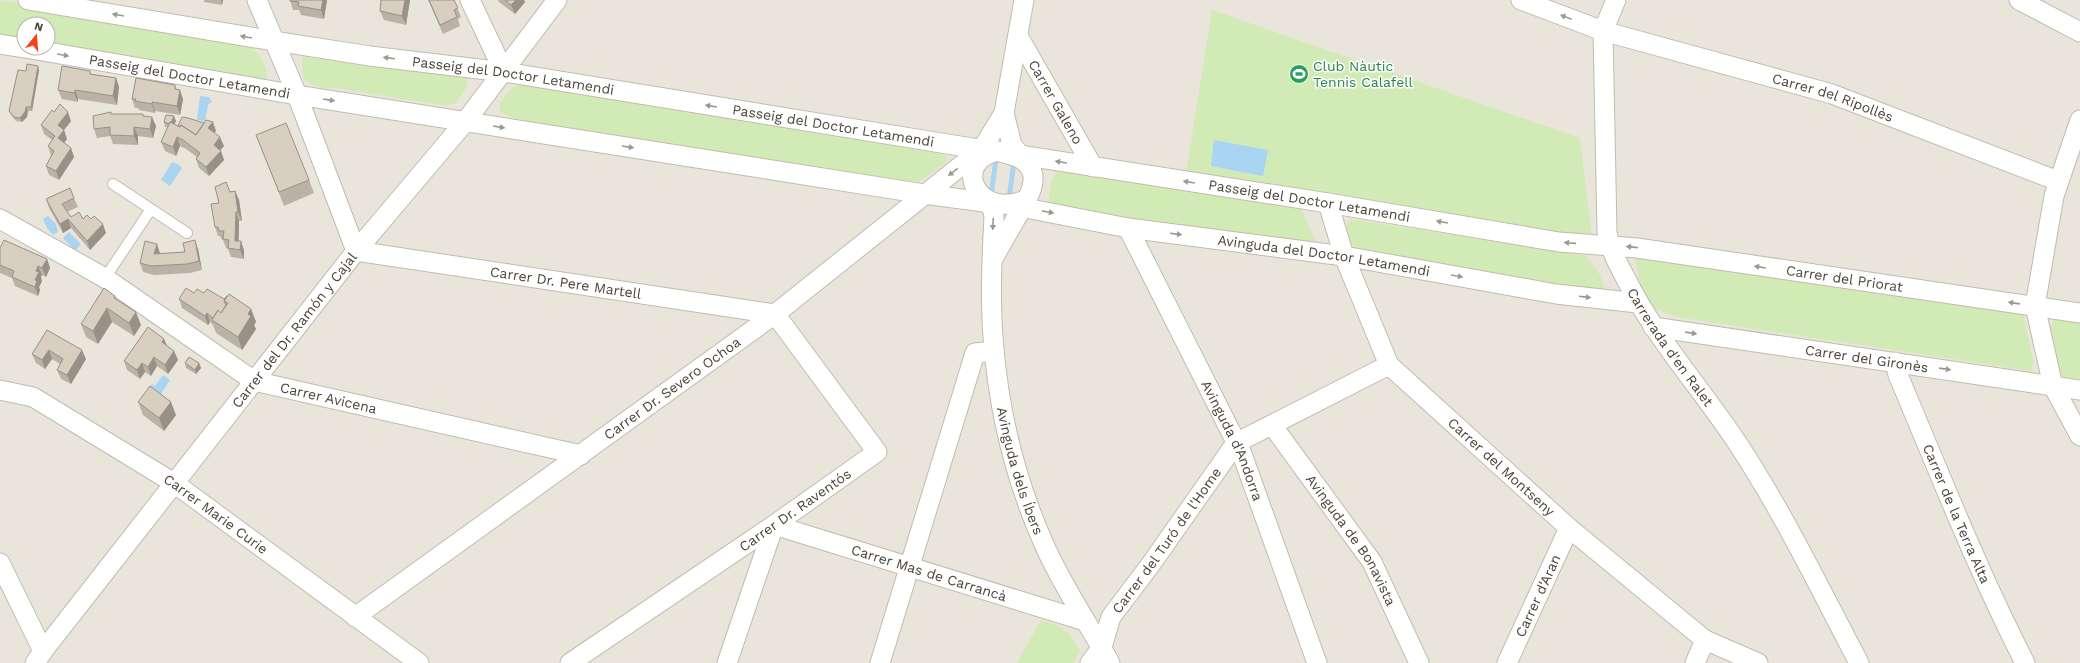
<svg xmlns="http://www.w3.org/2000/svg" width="2080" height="663" viewBox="0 0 2080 663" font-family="'Work Sans',sans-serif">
	<rect width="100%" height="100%" fill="#f6f3ec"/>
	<path fill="#eae5da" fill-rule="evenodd" d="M 0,0 L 2080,0 L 2080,663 L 0,663 ZM 24,24 L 48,24 L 48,48 L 24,48 Z"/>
	<path fill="#d2eab5" d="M 0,0 L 241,39 C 253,46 270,64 266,80 L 48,45 L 48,24 L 24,24 L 24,41 L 0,37 Z
		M 1212,10 L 1580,138 L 1592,237 L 1186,173 Z
		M 303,53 L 461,76 L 467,78 L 468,85 L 456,103 L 445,106 L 334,88 C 307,88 299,82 303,53 Z
		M 519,84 L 932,150 L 946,156 L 947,162 L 916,184 L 534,123 L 510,117 L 500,111 L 499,106 C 504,97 509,89 519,84 Z
		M 1057,170 L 1301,207 L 1316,243 L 1316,248 L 1048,204 L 1051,181 Z
		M 1351,219 L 1586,256 L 1600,275 L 1604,287 L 1602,292 L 1596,293 L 1351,250 C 1347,240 1342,227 1351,219 Z
		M 1642,256 L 2023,313 L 2033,360 L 2032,371 L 1682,318 L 1657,310 L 1653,306 L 1642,291 L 1635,259 Z
		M 2066,318 L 2080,320 L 2080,379 L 2064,377 L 2059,374 L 2050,328 L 2054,320 Z
		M 1041,620 C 1061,626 1070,630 1080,651 L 1073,663 L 1017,663 Z"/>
	<path fill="#a9d4f2" d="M 200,96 L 209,97 L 212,102 L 208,105 L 205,121 L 197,120 Z
		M 1214,140 L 1268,150 L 1263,176 L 1211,166 Z
		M 172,162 L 178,164 L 182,168 L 170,186 L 161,180 Z
		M 48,216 L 56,224 L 58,232 L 53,235 L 47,228 L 43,219 Z
		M 69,232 L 81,244 L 75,251 L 63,238 Z
		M 163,375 L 170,380 L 161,394 L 150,387 L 152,384 L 155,386 Z"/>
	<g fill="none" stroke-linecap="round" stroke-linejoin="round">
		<path stroke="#a9d4f2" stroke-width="5" d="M 991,196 L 996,159
			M 1009,199 L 1014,162"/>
		<defs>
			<path id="service" d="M 113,184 L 187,233
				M 105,278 L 151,209"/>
			<g id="minor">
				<path id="s1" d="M 28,0 L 274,41 L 370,56 L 504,72 L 972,148 C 1003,151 1050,156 1027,199 C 978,222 949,162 998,151"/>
				<path id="s2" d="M 257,0 L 297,95 L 356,251 L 775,314 L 877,452 L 774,525 L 570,663"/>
				<path d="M 470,0 L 504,72"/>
				<path id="s3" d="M 1521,0 L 1603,31 L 1832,94 L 2058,181"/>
				<path id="s4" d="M 1616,0 L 1603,31 L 1607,232 C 1610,249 1618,264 1626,279 C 1656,339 1701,388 1738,444 C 1784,514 1820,589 1859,663"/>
				<path d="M 2019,0 L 2080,32"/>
				<path id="s5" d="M 1018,36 L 1093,167"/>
				<path d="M 0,44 L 24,48"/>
				<path id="s6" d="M 25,48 L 297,95 L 924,194 L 991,203"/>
				<path d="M 1004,113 L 1012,145 L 1024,160"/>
				<path d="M 2080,120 L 2054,196 L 2035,306 L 2053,386 L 2080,436"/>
				<path id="s7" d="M 1014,154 L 1328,203 L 1559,242 L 1637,248 L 2080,313"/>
				<path d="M 978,160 L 982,149 L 1004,113 L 1024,0"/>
				<path id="s8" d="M 980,195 L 992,208 L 994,216 C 992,256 990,297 993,337 C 998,408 1014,476 1043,542 C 1061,584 1088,623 1110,663"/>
				<path id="s9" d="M 1328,203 L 1344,256 L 1389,365 L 1569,528 L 1705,640 L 1758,663"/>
				<path id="s10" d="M 1010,205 L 1128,228 L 1344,256 L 1556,294 L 1638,303"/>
				<path id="s11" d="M 0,219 L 105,278 L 254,381 L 581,455"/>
				<path id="s12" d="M 1128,228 L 1242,454 L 1317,663"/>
				<path d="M 994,257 L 1027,199"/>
				<path id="s13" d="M 1653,327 L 2080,390"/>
				<path id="s14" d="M 1895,362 L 1898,375 C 1939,472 1977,569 2025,663"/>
				<path id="s15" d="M 0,390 L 33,397 L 174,483 L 419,663"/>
				<path id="s16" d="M 1272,425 L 1372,562 L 1419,663"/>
				<path d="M 0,563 L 43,651"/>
				<path id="s17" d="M 355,617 L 775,314 L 982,149"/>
				<path id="s18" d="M 35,663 L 43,651 L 356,251 L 465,122 L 557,0"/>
				<path id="s19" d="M 727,663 L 774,525 L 1085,621"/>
				<path d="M 880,663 L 975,353 L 994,351"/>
				<path id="s20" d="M 1090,663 L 1102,647 L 1111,617 L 1151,564 L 1236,443 L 1389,365"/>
				<path id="s21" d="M 1507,663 L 1569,528"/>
				<path d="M 1695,663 L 1705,640"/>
			</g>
		</defs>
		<use href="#service" stroke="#c2bbae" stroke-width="12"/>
		<use href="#minor" stroke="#c2bbae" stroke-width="21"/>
		<use href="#service" stroke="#fff" stroke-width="10"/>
		<use href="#minor" stroke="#fff" stroke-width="19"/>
	</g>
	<path fill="#bab2a6" d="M 204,0 L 223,0 L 222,5 L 204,2 Z
		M 290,0 L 327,0 L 324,19 L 301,15 L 299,10 L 293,10 Z
		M 410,0 L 406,25 L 384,20 L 380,11 Z
		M 428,0 L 454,0 L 461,17 L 458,19 L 460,26 L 443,34 Z
		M 498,0 L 524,0 L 525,2 L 515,14 L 499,2 Z
		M 39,70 L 32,111 L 28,111 L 27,117 L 22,122 L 16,121 L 11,115 L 9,111 L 26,71 Z
		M 90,71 L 91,74 L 116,78 L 119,87 L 117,105 L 78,99 L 78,102 L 62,99 L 58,90 Z
		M 175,85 L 177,90 L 183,99 L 180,115 L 155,111 L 155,113 L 139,110 L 138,108 L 135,108 L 132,99 Z
		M 111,114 L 144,116 L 156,126 L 153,138 L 138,136 L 138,145 L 113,144 L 110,136 L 97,138 L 94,129 Z
		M 71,121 L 64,130 L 67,139 L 64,143 L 71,148 L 74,157 L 59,180 L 49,175 L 46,166 L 51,156 L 48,146 L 52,140 L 44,134 L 41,125 Z
		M 176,121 L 174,124 L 178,126 L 216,131 L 214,133 L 224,146 L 220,151 L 221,151 L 224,160 L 209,176 L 199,168 L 196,159 L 197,157 L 186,149 L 180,146 L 176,156 L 165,151 L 161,142 L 168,127 L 165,127 L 164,122 Z
		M 256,135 L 309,180 L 314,193 L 284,206 Z
		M 235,191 L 239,200 L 242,221 L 239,221 L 239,241 L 244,250 L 244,259 L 231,257 L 228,249 L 226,248 L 223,240 L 222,240 L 220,236 L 218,236 L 215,227 L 219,203 L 230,192 Z
		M 74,198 L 78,207 L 67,212 L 71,217 L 106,233 L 90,250 L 71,228 L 63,233 L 49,208 L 46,199 Z
		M 0,248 L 47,259 L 50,268 L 46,277 L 42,275 L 41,277 L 42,281 L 39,287 L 40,290 L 38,296 L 15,286 L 12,278 L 0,273 Z
		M 198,249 L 202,270 L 190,273 L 154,275 L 143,272 L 140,263 L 160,253 L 160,254 L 185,252 Z
		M 194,293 L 204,293 L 224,299 L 251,309 L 256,322 L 254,325 L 256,329 L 242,350 L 216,333 L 213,325 L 210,322 L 208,325 L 182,308 L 179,299 Z
		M 115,296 L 117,300 L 141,325 L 134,336 L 112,322 L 98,344 L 86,337 L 81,324 Z
		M 47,330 L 86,359 L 71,384 L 61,379 L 57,370 L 60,364 L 52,359 L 45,369 L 36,363 L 32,354 Z
		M 164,339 L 167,346 L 174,351 L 178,360 L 168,374 L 157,366 L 151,376 L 145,372 L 140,379 L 127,370 L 124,361 Z
		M 185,363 L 199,363 L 201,368 L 196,374 L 186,368 Z
		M 138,402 L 176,415 L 164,431 L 143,415 Z"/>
	<path fill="#979187" d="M 221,0 L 223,0 L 222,5 Z
		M 323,0 L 327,0 L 324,19 L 321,10 Z
		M 405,0 L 410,0 L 406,25 L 402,16 Z
		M 516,0 L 524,0 L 525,2 L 515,14 L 511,5 Z
		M 38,66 L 39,70 L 32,111 L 31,107 Z
		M 116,78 L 119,87 L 117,105 L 113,96 Z
		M 75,90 L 78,99 L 78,102 L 74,93 Z
		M 180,90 L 183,99 L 180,115 L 177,106 Z
		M 152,102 L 155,111 L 155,113 L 152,104 Z
		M 26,107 L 28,111 L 27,117 L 22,122 L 20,118 Z
		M 68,112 L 71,121 L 64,130 L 67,139 L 61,147 L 58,138 L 58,125 Z
		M 174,116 L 176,121 L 172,129 L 170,124 Z
		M 152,117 L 156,126 L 153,138 L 150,129 Z
		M 213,122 L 216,131 L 211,137 L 207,125 Z
		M 134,127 L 138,136 L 138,145 L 134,136 Z
		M 177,137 L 180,146 L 176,156 L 173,147 Z
		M 220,137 L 224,146 L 217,154 L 214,145 Z
		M 71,148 L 74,157 L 59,180 L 56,171 Z
		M 221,151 L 224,160 L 209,176 L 206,167 Z
		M 235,191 L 239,200 L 242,221 L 238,212 Z
		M 236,212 L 239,221 L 238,250 L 235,241 Z
		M 68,219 L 71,228 L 63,233 L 60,224 Z
		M 103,224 L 106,233 L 90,250 L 87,241 Z
		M 195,240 L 198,249 L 202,270 L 199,261 Z
		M 241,241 L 244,250 L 244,259 L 240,250 Z
		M 157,244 L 160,253 L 158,263 L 154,254 Z
		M 47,259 L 50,268 L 46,277 L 42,268 Z
		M 38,266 L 42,275 L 41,277 L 42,281 L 39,287 L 40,290 L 38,296 L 35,287 L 35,280 L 36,271 Z
		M 107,308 L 112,322 L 98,344 L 93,331 Z
		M 251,309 L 256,322 L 254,325 L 256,329 L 242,350 L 238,337 L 248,314 Z
		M 136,312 L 141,325 L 134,336 L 129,323 Z
		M 207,313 L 210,322 L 208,325 L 205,316 Z
		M 164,339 L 168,348 L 162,342 Z
		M 49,350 L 52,359 L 45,369 L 42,360 Z
		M 82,350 L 86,359 L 71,384 L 67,375 Z
		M 174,351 L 178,360 L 168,374 L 165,365 Z
		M 154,357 L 157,366 L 151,376 L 148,367 Z
		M 142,363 L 145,372 L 140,379 L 137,370 Z
		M 199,363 L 201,368 L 196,374 L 195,370 Z
		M 171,402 L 176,415 L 164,431 L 159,418 Z"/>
	<path fill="#d8cfc1" stroke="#979187" d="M 290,0 L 323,0 L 321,10 L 298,6 L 299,2 L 290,1 Z
		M 381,0 L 405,0 L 402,16 L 380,11 Z
		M 429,0 L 454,0 L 458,8 L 454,10 L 457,17 L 440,25 Z
		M 505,0 L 516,0 L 511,5 Z
		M 27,64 L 38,66 L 31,107 L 26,107 L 25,112 L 20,118 L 14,117 L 9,111 L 18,70 L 26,71 Z
		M 62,66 L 90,71 L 90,74 L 116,78 L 113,96 L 75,90 L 74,93 L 58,90 Z
		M 136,78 L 175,85 L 175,89 L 180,90 L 177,106 L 152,102 L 152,104 L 135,101 L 136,99 L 132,99 Z
		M 60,104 L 68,112 L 58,125 L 64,130 L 58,138 L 71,148 L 56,171 L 46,166 L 54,151 L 48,146 L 55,136 L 41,125 L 52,110 L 54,112 Z
		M 111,112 L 111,114 L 143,114 L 143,116 L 152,117 L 150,129 L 134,127 L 134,136 L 110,135 L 110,127 L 94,129 L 93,116 Z
		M 166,115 L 174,116 L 171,123 L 170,122 L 169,124 L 164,122 Z
		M 182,117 L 188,118 L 204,123 L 196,135 L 181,125 L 180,127 L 178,126 Z
		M 206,120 L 213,122 L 208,128 L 220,137 L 214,145 L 221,151 L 206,167 L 196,159 L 200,153 L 183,140 L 177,137 L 173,147 L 161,142 L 170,122 L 180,127 L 181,125 L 196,135 Z
		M 286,123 L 309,180 L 279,192 L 256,135 Z
		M 226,182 L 230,192 L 235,191 L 238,212 L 236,212 L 235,241 L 241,241 L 240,250 L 228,248 L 229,240 L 223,239 L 224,231 L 219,231 L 218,227 L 215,227 L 211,204 L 219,203 L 215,187 Z
		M 70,188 L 74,198 L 62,204 L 71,217 L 79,212 L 83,219 L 87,215 L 91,219 L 94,216 L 103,224 L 87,241 L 68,219 L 60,224 L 46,199 Z
		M 4,240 L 47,259 L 42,268 L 38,266 L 36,271 L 39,272 L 35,280 L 37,281 L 35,287 L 12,277 L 14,271 L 0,265 L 0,248 Z
		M 195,240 L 199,261 L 187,264 L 151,266 L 140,263 L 145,241 L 157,244 L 154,254 L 185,252 L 183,243 Z
		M 104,288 L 115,296 L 114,298 L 136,312 L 129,323 L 107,308 L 93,331 L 81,324 Z
		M 186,288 L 194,293 L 197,289 L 204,293 L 207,289 L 224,299 L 227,296 L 224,301 L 226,305 L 221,313 L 218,310 L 213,318 L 207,313 L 205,316 L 179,299 Z
		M 229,294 L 251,309 L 248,314 L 251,316 L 238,337 L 212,320 L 218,310 L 221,313 L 228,303 L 224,301 Z
		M 148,327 L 164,339 L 162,342 L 174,351 L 165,365 L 154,357 L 148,367 L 142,363 L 137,370 L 124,361 Z
		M 47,330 L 82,350 L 67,375 L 57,370 L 63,359 L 49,350 L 42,360 L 32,354 Z
		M 189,357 L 199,363 L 195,370 L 185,363 Z
		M 150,386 L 171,402 L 159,418 L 138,402 Z"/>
	<defs><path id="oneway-solid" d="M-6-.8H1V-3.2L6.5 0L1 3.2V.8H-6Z"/></defs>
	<g fill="#9c9892">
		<use href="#oneway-solid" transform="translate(118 15) rotate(-170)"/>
		<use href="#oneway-solid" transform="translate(1566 17) rotate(-159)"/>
		<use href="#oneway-solid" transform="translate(246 37) rotate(-170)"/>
		<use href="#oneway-solid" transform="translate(63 55) rotate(10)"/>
		<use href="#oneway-solid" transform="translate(389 58) rotate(-173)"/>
		<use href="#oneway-solid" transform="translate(329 100) rotate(9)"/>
		<use href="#oneway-solid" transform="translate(711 106) rotate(-171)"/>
		<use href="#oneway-solid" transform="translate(499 127) rotate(9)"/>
		<use href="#oneway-solid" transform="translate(628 147) rotate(9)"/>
		<use href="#oneway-solid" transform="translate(1061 162) rotate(-171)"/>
		<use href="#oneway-solid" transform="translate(953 172) rotate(142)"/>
		<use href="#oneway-solid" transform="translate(1189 182) rotate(-171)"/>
		<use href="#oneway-solid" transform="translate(1048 212) rotate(11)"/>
		<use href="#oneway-solid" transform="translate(1442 222) rotate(-170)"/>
		<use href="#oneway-solid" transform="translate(993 224) rotate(92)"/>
		<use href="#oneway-solid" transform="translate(1176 234) rotate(7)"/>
		<use href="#oneway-solid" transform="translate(1570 243) rotate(-176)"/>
		<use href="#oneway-solid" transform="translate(1632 247) rotate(-174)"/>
		<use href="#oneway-solid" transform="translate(1760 267) rotate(-171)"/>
		<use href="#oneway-solid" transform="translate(1457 276) rotate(10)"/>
		<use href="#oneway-solid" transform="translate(1585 297) rotate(7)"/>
		<use href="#oneway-solid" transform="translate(2014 303) rotate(-172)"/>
		<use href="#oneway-solid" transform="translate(1691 333) rotate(8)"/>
		<use href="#oneway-solid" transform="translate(1945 369) rotate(8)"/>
	</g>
	<defs>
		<symbol id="stadium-disc" viewBox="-11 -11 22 22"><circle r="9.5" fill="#2e9e5b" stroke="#fff"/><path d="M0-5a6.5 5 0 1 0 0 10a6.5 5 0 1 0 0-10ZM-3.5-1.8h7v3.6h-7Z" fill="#fff"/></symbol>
	</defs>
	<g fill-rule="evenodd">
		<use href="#stadium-disc" x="1288" y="63" width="22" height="22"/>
	</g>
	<g text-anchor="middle" stroke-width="3" stroke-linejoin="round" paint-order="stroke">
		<g font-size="14" fill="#27864d" stroke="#fff" text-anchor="start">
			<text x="1313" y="71">Club Nàutic<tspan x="1313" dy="16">Tennis Calafell</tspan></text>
		</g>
		<g font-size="14" fill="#4b4439" stroke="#fff">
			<text dy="5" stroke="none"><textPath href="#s6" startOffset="167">Passeig del Doctor Letamendi</textPath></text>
			<text dy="5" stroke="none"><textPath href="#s1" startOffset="491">Passeig del Doctor Letamendi</textPath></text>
			<text dy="5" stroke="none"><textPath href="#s3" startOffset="327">Carrer del Ripollès</textPath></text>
			<text dy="5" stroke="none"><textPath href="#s5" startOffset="76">Carrer Galeno</textPath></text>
			<text dy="5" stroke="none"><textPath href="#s1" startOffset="815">Passeig del Doctor Letamendi</textPath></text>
			<text dy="5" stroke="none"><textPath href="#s7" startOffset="299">Passeig del Doctor Letamendi</textPath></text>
			<text dy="5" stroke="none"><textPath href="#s10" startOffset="318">Avinguda del Doctor Letamendi</textPath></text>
			<text dy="5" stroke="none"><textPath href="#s7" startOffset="840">Carrer del Priorat</textPath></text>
			<text dy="5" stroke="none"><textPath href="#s2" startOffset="482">Carrer Dr. Pere Martell</textPath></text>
			<text dy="5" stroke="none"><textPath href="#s18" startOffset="422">Carrer del Dr. Ramón y Cajal</textPath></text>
			<text dy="5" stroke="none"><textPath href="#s4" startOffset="367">Carrerada d'en Ralet</textPath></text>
			<text dy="5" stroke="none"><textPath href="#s13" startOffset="216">Carrer del Gironès</textPath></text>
			<text dy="5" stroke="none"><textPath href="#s17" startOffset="391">Carrer Dr. Severo Ochoa</textPath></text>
			<text dy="5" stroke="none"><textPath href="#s11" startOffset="378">Carrer Avicena</textPath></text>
			<text dy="5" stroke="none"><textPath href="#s12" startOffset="237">Avinguda d'Andorra</textPath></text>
			<text dy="5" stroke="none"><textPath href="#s9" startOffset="325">Carrer del Montseny</textPath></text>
			<text dy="5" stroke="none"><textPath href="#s8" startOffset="284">Avinguda dels Íbers</textPath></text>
			<text transform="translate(795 510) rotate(-35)" y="5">Carrer Dr. Raventós</text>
			<text dy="5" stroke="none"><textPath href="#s14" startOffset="164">Carrer de la Terra Alta</textPath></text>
			<text dy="5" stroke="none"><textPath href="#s15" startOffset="251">Carrer Marie Curie</textPath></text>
			<text dy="5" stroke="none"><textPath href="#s20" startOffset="146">Carrer del Turó de l'Home</textPath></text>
			<text dy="5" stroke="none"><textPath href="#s16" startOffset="140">Avinguda de Bonavista</textPath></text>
			<text dy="5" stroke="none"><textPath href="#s19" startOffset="308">Carrer Mas de Carrancà</textPath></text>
			<text dy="5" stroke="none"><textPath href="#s21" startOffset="74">Carrer d'Aran</textPath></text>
		</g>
	</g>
	<g transform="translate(36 36) rotate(17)"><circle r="19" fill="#ffffff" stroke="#b7b4b0"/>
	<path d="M0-3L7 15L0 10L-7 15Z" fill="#fc3f1d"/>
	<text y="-6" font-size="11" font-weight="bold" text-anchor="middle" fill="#4b4439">N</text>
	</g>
</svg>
